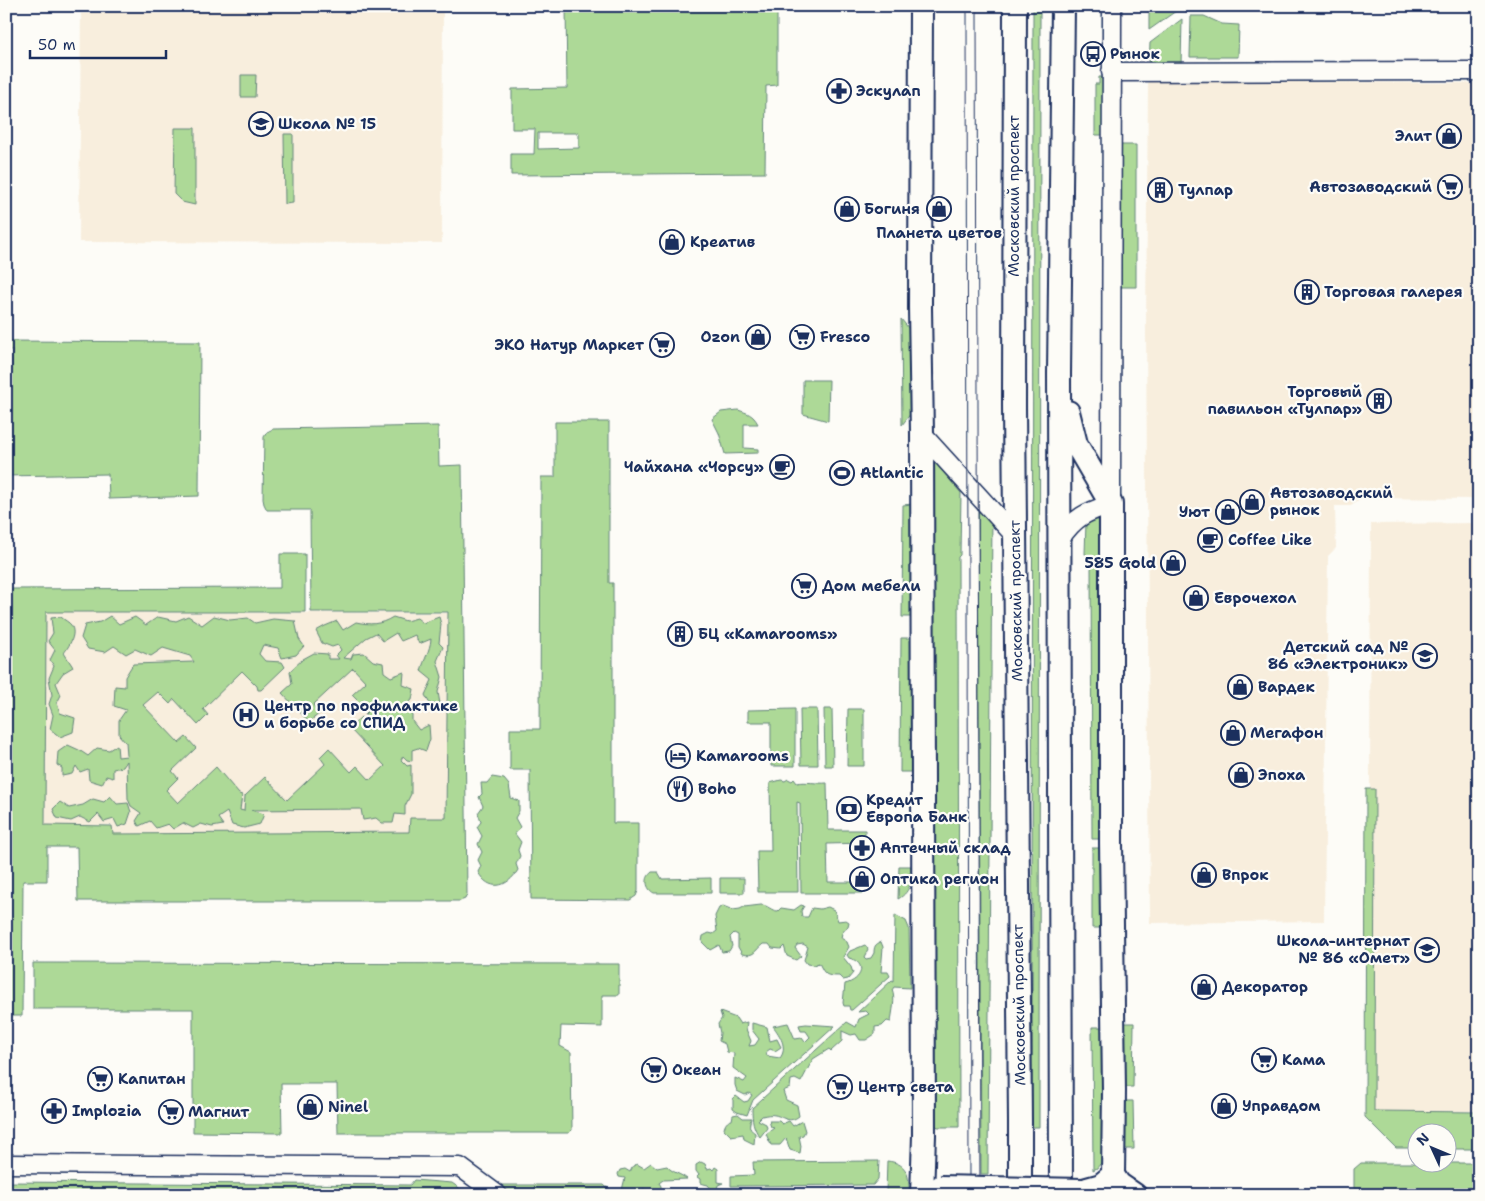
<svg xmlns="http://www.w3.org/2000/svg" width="1485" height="1201" viewBox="0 0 1485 1201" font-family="'Shantell Sans',sans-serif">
	<rect width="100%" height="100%" fill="#fdfcf7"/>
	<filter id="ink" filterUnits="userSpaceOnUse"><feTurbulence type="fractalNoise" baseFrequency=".02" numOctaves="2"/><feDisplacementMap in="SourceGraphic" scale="10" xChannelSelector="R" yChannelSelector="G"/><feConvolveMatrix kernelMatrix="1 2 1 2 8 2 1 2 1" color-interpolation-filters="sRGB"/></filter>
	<g filter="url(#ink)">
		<path fill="#f8eedd" d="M 81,6 L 443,6 L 442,243 L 79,242 Z
			M 1148,81 L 1479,83 L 1479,499 L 1361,498 L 1351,506 L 1335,506 L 1336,548 L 1328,556 L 1324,921 L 1150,923 L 1146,327 Z
			M 1479,523 L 1479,1111 L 1374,1111 L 1375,790 L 1370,789 L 1371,524 Z
			M 46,612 L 448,613 L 446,818 L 410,818 L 409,832 L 112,834 L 112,825 L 45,826 Z"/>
		<path fill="#add997" stroke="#64847a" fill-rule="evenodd" d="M 566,6 L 777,6 L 777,85 L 766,86 L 765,173 L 511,175 L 511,154 L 534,154 L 535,129 L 512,129 L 512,89 L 567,88 ZM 538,133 L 579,133 L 579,148 L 538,149 Z
			M 1033,6 L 1040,6 L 1039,1127 L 1032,1127 Z
			M 1149,6 L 1183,6 L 1149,30 Z
			M 1191,16 L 1204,16 L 1222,24 L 1239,25 L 1238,57 L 1190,57 Z
			M 1182,19 L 1181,65 L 1149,65 L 1150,43 Z
			M 241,75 L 256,75 L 255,97 L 241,97 Z
			M 1099,77 L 1107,77 L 1106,135 L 1095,135 L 1095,84 L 1099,84 Z
			M 175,128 L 195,128 L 195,205 L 182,202 L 174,194 Z
			M 284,134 L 293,134 L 293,203 L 285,204 Z
			M 1120,145 L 1136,145 L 1136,287 L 1120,287 Z
			M 901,319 L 910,330 L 911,413 L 902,425 Z
			M 6,341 L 200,342 L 199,496 L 109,499 L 108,474 L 6,476 L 6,409 L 11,408 L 12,350 L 6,350 Z
			M 803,380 L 829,380 L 828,421 L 803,414 Z
			M 738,410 C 747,413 753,414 758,424 L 744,424 L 744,448 L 758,449 L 758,453 L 725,454 L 719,433 L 712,419 L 721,412 Z
			M 555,422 L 609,422 L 609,583 L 613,583 L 613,823 L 638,823 L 638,891 L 636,896 L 630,900 L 531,899 L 530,770 L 510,770 L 510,729 L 540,729 L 541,477 L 555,477 Z
			M 438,426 L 439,466 L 462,465 L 467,894 L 465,899 L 460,901 L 78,901 L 77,847 L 47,847 L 47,881 L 23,881 L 22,1016 L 6,1016 L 6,589 L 280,588 L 280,554 L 305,554 L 305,612 L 46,612 L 45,825 L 112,826 L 113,834 L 409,832 L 410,818 L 446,818 L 448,612 L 311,612 L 310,510 L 267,510 L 264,504 L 263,499 L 264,437 L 267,432 L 273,429 Z
			M 927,453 L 961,493 L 960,555 L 958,557 L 959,1127 L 938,1127 L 929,1121 Z
			M 978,496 L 992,511 L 988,1174 L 981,1174 Z
			M 912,504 L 912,617 L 902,617 L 903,505 Z
			M 1093,519 L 1102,521 L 1107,839 L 1092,839 L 1091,558 L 1085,554 L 1086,522 Z
			M 110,616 L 119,624 L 135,617 L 146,625 L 158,617 L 176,621 L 188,616 L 202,625 L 214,616 L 230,620 L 248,618 L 255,623 L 273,619 L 295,621 L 299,639 L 304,646 L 296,655 L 282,658 L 278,648 L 263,645 L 259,654 L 265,661 L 282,662 L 285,667 L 261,690 L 258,690 L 257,686 L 242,671 L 203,709 L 208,715 L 198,725 L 174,699 L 170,704 L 158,692 L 143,705 L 179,743 L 186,737 L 196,748 L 172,771 L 178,778 L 166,790 L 178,803 L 216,767 L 239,794 L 242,795 L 240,810 L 244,811 L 245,796 L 265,777 L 287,800 L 325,764 L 320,757 L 329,748 L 351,772 L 357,766 L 370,780 L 385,766 L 349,728 L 361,717 L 365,722 L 369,719 L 365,714 L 368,711 L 352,695 L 366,682 L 353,668 L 313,705 L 320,713 L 309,722 L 282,693 L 292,684 L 290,671 L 303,659 L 314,653 L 328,654 L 328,659 L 339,659 L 336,655 L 341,650 L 338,645 L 332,647 L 322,643 L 316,631 L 325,626 L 337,621 L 343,630 L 356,622 C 370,625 380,625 393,617 L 406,621 L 417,618 L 423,623 L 439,617 L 441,624 L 439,643 L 443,647 L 437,661 L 442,677 L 438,692 L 440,704 L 430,704 L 425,695 L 432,680 L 421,671 C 424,659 430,651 431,639 L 419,644 L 415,635 L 401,641 L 396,633 L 383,641 L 376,633 L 366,638 L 343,658 L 351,659 L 353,654 L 364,653 L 373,661 L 383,663 L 384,672 L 391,677 L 404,672 L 403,685 L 414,689 L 412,700 L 408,703 L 412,708 L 412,721 L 419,730 L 429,725 L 430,739 L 426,751 L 418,748 L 412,750 L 412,761 L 407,760 L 403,756 L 401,760 L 407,766 L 411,765 L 411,794 L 405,806 L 405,815 L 395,814 L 393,823 L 382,823 L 376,818 L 363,820 L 361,809 L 251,810 L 264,814 L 260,824 L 244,828 L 232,825 L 227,812 L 218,818 L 223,825 L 212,827 L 201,824 L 193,828 L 183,823 L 173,829 L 168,824 L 156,828 L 150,821 L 139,826 L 136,821 L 141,813 L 131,806 L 128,799 L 127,761 L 123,767 L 113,769 L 113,778 L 106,776 L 102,784 L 89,780 L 88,769 L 80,772 L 76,766 L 72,774 L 62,776 L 62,768 L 57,765 L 58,752 L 68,745 L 79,750 L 88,756 L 97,748 L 109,750 L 117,745 L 118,757 L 127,756 L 126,742 L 125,742 L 119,735 L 119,720 L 126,710 L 114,706 L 115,686 L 125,687 L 125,677 L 133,664 L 194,662 L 190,656 L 163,648 L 151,656 L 135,649 L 126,654 L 114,646 L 105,652 L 88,649 L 81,638 L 85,625 L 100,622 Z
			M 61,617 C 64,620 69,622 71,625 C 77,634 69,646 64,653 L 73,667 L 63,673 L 56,683 L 61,695 L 57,703 L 60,713 L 75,718 L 73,732 L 60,737 L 50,729 L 53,715 L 49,704 L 52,695 L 49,678 L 54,666 L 50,660 L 55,650 L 48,641 L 53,633 L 51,618 Z
			M 901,638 L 912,638 L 912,772 L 900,772 Z
			M 795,709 L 795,766 L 771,766 L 771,722 L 748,722 L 748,710 Z
			M 800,709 L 817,709 L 818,765 L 801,765 Z
			M 824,709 L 832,709 L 833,766 L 825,766 Z
			M 848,709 L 864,709 L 864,766 L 847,766 Z
			M 492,777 L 504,779 L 509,785 L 511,798 L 519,801 L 519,811 L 515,818 L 520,827 L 515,834 L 521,842 L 518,850 L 520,856 L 516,864 L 518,870 C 507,888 489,892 478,872 L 481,866 L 478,860 L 482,852 L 478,844 L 482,836 L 477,827 L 481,822 L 478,813 L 483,806 L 479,797 L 482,794 L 481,783 L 487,783 Z
			M 788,779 L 792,781 L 794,779 L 797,783 C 805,781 818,784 827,783 L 828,830 L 865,830 L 865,843 L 827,844 L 828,882 L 864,882 L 864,893 L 801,893 L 800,803 L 797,802 L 798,892 L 758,892 L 757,851 L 771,851 L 770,783 L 781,780 L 785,781 Z
			M 1366,789 L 1375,789 L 1374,1111 L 1479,1112 L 1479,1149 L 1448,1149 L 1448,1134 L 1418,1134 L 1417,1148 L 1396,1148 L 1365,1117 Z
			M 110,796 L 117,804 L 128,803 L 131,812 L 127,824 L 118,827 L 114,819 L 104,822 L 98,814 L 90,822 L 80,817 L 71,821 L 57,818 L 53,809 L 60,802 L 69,808 L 83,805 L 93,799 L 104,802 Z
			M 1092,848 L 1107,848 L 1107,928 L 1092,928 Z
			M 899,866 L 911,866 C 911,880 912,891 898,899 Z
			M 652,872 L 658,872 L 662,879 L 711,878 L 711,893 L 654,893 C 646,889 644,878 652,872 Z
			M 720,878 L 744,878 L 744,893 L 720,893 Z
			M 761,905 C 768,905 771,911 778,911 L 781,908 L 794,910 L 801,905 L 804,906 L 801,911 L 802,917 L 808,917 L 812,908 L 820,909 L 828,907 L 834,910 L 838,921 L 846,920 L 849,922 L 848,926 L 842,933 L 841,938 L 847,942 L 849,947 L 843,957 L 851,967 L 853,973 L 848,979 L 843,980 L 839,976 C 825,976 825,975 819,963 L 813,965 L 807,964 L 804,960 L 808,947 L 803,944 L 797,945 L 795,948 L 801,956 L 796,960 L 787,956 L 784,946 L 781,949 L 772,948 L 769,944 L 763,944 C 754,951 755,957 742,954 L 738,947 L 738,935 L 734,933 L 730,937 L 732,946 L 729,951 L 722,952 L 719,945 L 710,950 L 702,942 L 703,936 L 709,933 L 713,934 L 717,931 L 715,916 L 719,908 L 723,906 L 733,910 L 740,909 L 744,907 Z
			M 895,915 L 906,921 L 909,928 L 910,988 L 894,987 L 892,990 C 896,999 892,1012 891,1022 L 887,1021 L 882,1026 L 875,1027 L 875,1034 L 866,1040 L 860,1040 L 856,1034 L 851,1035 L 842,1031 L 842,1041 L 831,1051 L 829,1049 L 813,1059 L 801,1082 L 795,1079 L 791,1080 L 790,1088 L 783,1091 L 786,1100 L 797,1105 L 799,1116 C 789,1124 784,1117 775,1115 C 771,1114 766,1115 762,1116 L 758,1120 L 766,1124 L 767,1128 L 760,1137 C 753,1128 752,1120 752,1108 L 847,1022 L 856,1027 L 859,1019 L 869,1014 L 866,1011 L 858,1012 L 892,980 L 894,981 Z
			M 881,942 L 883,947 L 881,972 L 888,972 L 890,976 L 852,1010 L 850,1010 L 849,1006 L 844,1006 L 843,1003 L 845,984 C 862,980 868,963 849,958 L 847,955 L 850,951 L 865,945 L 868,949 L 864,957 L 866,959 L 871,958 L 874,953 C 874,947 875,944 881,942 Z
			M 33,963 L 619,964 L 619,995 L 602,995 L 602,1027 L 561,1026 L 560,1046 L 571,1052 L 572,1130 L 569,1133 L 338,1133 L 337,1084 L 281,1084 L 282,1133 L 193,1132 L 193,1009 L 33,1009 Z
			M 720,1012 L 736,1018 L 740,1024 L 747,1022 L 746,1029 L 751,1041 L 749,1046 L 755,1045 L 759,1039 L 752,1030 L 752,1023 L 767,1027 L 770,1041 L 777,1039 L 781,1047 L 775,1051 L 770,1049 L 766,1052 L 767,1056 L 780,1058 C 788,1048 780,1035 773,1026 L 788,1023 L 795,1039 L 802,1038 L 805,1042 L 810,1037 L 806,1031 L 801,1031 L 799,1025 L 806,1024 L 835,1026 L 753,1100 L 747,1115 L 737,1112 L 733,1109 L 733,1099 L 736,1096 L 744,1102 L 748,1101 L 752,1095 L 749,1093 L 745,1095 L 737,1091 L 735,1085 L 735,1078 L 744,1082 L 747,1078 L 733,1068 L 734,1053 L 727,1052 L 725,1044 L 719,1041 L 720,1033 L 718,1024 L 722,1018 Z
			M 1122,1023 L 1134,1023 L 1133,1087 L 1124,1087 Z
			M 1092,1027 L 1107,1027 L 1104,1159 L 1097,1168 L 1093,1170 Z
			M 1121,1101 L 1133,1101 L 1134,1149 L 1117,1149 Z
			M 738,1114 L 743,1118 L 751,1118 C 750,1124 747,1128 755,1133 L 754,1144 L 744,1139 L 743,1134 L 731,1136 L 724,1129 C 725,1124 727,1121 732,1120 L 733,1115 Z
			M 769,1121 L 779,1121 L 782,1124 L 789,1121 L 793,1126 L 802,1121 L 805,1131 L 803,1135 L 799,1136 L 801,1146 L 800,1153 L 790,1150 L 786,1138 L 780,1145 L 771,1145 L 766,1134 L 774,1128 L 771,1127 Z
			M 879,1161 L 878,1179 L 873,1185 L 731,1186 L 731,1176 L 754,1175 L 753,1162 Z
			M 887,1161 C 906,1163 909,1173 909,1190 L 886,1192 Z
			M 701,1162 L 705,1164 L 707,1169 L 711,1168 L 713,1170 L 715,1167 L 718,1169 L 718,1182 L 723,1183 L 718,1185 L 717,1189 L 712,1190 L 708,1185 L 700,1183 L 700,1179 L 697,1177 L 699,1175 L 696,1171 L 696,1165 Z
			M 651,1163 L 657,1168 L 667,1166 C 671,1172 681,1174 687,1179 L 663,1180 L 659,1183 L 661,1186 L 661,1195 L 657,1195 L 655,1189 L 652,1195 L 644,1195 L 644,1188 L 636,1195 L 629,1194 L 627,1192 L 622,1190 L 625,1178 L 619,1177 L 618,1174 L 620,1170 L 625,1169 L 630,1172 L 633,1166 L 637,1164 L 644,1168 Z
			M 1361,1163 L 1479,1163 L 1479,1193 L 1361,1193 L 1354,1188 L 1354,1169 Z
			M 414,1180 L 452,1183 L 469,1195 L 6,1195 L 6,1182 L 410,1185 Z
			M 493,1185 L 604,1185 L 613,1193 L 613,1195 L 507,1195 Z"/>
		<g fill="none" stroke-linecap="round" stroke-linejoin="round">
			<defs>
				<path id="minor" d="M 1111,72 L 1479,71
					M 922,434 L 1015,536
					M 1060,539 C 1075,517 1086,512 1111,504 L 1112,6
					M 6,1164 L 460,1167 L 498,1195"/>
				<path id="major" d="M 921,6 L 920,308 L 922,434 L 924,1135 L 922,1195
					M 1015,6 L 1014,406 L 1020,1122 L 1020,1195
					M 1068,412 L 1076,444 L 1111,504 L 1111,843 L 1114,1091 L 1113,1175 L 1119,1184 L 1135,1195
					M 1083,1190 L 1101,1185 L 1113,1175
					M 1061,1195 L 1059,374 L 1063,6"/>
			</defs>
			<use href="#minor" stroke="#1b2f5e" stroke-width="21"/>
			<use href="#major" stroke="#1b2f5e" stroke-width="26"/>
			<use href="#minor" stroke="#fdfcf7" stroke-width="18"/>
			<use href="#major" stroke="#fdfcf7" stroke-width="22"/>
			<path stroke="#1b2f5e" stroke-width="1" d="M 967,6 L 969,1195
				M 977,6 L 980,1195"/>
			<defs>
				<path id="major-bridge" d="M 940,1187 L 1083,1190"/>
			</defs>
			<use href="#major-bridge" stroke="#1b2f5e" stroke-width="26" stroke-linecap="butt"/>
			<use href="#major-bridge" stroke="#fdfcf7" stroke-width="22"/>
		</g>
	</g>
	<defs>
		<symbol id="bus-ring" viewBox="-11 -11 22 22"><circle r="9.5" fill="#fdfcf7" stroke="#1b2f5e" stroke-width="1.5"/><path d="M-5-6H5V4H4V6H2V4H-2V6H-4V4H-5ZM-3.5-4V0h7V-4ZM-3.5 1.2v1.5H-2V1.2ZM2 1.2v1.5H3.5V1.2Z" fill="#1b2f5e"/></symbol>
		<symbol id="pharmacy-ring" viewBox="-11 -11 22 22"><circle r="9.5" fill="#fdfcf7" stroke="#1b2f5e" stroke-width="1.5"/><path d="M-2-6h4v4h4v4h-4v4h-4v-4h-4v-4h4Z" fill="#1b2f5e"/></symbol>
		<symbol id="school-ring" viewBox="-11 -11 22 22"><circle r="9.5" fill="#fdfcf7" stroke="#1b2f5e" stroke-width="1.5"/><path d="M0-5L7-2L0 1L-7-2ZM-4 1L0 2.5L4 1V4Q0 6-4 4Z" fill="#1b2f5e"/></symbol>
		<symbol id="shop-ring" viewBox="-11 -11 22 22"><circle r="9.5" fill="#fdfcf7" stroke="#1b2f5e" stroke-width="1.5"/><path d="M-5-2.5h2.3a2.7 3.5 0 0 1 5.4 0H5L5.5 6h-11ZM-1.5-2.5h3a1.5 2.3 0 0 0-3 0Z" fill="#1b2f5e"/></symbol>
		<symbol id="supermarket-ring" viewBox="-11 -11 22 22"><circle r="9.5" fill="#fdfcf7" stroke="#1b2f5e" stroke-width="1.5"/><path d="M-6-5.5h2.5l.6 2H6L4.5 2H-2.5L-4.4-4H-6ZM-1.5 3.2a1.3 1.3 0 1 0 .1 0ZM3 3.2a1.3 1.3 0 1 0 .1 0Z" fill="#1b2f5e"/></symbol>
		<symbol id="building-ring" viewBox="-11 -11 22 22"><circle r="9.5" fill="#fdfcf7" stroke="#1b2f5e" stroke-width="1.5"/><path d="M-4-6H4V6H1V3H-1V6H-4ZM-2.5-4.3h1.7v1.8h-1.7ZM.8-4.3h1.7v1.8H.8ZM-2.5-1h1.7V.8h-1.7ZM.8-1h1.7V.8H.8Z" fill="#1b2f5e"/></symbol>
		<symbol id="cafe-ring" viewBox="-11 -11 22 22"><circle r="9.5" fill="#fdfcf7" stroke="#1b2f5e" stroke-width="1.5"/><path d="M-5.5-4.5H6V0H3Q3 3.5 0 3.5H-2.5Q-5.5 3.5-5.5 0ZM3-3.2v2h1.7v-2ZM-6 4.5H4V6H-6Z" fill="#1b2f5e"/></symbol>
		<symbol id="stadium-ring" viewBox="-11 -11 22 22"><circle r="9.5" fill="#fdfcf7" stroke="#1b2f5e" stroke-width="1.5"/><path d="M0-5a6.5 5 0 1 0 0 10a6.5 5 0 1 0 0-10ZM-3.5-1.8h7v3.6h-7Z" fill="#1b2f5e"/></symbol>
		<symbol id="hospital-ring" viewBox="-11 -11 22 22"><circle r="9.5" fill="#fdfcf7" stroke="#1b2f5e" stroke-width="1.5"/><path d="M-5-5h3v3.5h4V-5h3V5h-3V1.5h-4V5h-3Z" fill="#1b2f5e"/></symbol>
		<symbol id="hotel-ring" viewBox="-11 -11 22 22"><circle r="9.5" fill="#fdfcf7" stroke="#1b2f5e" stroke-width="1.5"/><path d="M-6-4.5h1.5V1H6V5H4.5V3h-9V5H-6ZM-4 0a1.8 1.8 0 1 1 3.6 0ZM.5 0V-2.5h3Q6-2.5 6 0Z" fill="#1b2f5e"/></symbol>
		<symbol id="restaurant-ring" viewBox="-11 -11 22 22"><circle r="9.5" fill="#fdfcf7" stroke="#1b2f5e" stroke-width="1.5"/><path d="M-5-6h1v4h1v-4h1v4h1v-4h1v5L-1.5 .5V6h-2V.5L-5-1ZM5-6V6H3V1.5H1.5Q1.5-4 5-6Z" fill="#1b2f5e"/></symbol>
		<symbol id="bank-ring" viewBox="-11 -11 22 22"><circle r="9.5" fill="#fdfcf7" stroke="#1b2f5e" stroke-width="1.5"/><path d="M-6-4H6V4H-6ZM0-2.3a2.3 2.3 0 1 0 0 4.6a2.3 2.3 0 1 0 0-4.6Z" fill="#1b2f5e"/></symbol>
	</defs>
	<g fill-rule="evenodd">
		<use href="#bus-ring" x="1079" y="40" width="28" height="28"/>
		<use href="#pharmacy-ring" x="825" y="77" width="28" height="28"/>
		<use href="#school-ring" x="247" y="110" width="28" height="28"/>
		<use href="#shop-ring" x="1435" y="122" width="28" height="28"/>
		<use href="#supermarket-ring" x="1436" y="173" width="28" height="28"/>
		<use href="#building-ring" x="1146" y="176" width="28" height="28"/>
		<use href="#shop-ring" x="833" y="195" width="28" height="28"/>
		<use href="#shop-ring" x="925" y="195" width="28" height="28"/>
		<use href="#shop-ring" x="658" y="228" width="28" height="28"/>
		<use href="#building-ring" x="1293" y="278" width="28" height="28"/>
		<use href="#shop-ring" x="744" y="323" width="28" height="28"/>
		<use href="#supermarket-ring" x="788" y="323" width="28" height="28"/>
		<use href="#supermarket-ring" x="648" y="331" width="28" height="28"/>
		<use href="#building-ring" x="1365" y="387" width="28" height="28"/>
		<use href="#cafe-ring" x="768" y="453" width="28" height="28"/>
		<use href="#stadium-ring" x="828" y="459" width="28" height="28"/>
		<use href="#shop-ring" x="1238" y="488" width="28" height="28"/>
		<use href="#shop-ring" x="1214" y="498" width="28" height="28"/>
		<use href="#cafe-ring" x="1196" y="526" width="28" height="28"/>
		<use href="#shop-ring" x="1159" y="549" width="28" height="28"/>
		<use href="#supermarket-ring" x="790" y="572" width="28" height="28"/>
		<use href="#shop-ring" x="1182" y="584" width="28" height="28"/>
		<use href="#building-ring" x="666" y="620" width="28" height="28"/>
		<use href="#school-ring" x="1411" y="642" width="28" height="28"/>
		<use href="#shop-ring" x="1226" y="673" width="28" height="28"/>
		<use href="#hospital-ring" x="232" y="701" width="28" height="28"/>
		<use href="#shop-ring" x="1219" y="719" width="28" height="28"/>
		<use href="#hotel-ring" x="664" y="742" width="28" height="28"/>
		<use href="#shop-ring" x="1227" y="761" width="28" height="28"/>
		<use href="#restaurant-ring" x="666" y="775" width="28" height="28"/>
		<use href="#bank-ring" x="835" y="795" width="28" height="28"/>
		<use href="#pharmacy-ring" x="848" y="834" width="28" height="28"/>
		<use href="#shop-ring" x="1190" y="861" width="28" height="28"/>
		<use href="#shop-ring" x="848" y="865" width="28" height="28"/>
		<use href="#school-ring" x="1413" y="936" width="28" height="28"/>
		<use href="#shop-ring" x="1190" y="973" width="28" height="28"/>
		<use href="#supermarket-ring" x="1250" y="1046" width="28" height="28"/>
		<use href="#supermarket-ring" x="640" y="1056" width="28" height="28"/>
		<use href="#supermarket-ring" x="86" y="1065" width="28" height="28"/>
		<use href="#supermarket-ring" x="826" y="1073" width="28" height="28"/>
		<use href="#shop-ring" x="1210" y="1092" width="28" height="28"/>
		<use href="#shop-ring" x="296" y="1093" width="28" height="28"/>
		<use href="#pharmacy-ring" x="40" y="1097" width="28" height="28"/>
		<use href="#supermarket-ring" x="157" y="1098" width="28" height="28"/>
	</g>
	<g text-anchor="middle" stroke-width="4.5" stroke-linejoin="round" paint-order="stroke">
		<g font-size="15" font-weight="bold" fill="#1b2f5e" stroke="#fdfcf7" text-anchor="start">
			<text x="1110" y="59">Рынок</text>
			<text x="856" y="96">Эскулап</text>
			<text x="278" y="129">Школа № 15</text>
			<text x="1432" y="141" text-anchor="end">Элит</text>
			<text x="1432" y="192" text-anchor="end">Автозаводский</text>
			<text x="1178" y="195">Тулпар</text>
			<text x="864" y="214">Богиня</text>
			<text x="939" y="238" text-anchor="middle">Планета цветов</text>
			<text x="690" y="247">Креатив</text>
			<text x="1324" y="297">Торговая галерея</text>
			<text x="740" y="342" text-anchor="end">Ozon</text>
			<text x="820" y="342">Fresco</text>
			<text x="644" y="350" text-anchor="end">ЭКО Натур Маркет</text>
			<text x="1362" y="397" text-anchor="end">Торговый<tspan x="1362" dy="17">павильон «Тулпар»</tspan></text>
			<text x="764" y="472" text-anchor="end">Чайхана «Чорсу»</text>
			<text x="860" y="478">Atlantic</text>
			<text x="1270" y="498">Автозаводский<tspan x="1270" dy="17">рынок</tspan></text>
			<text x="1210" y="517" text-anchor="end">Уют</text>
			<text x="1228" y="545">Coffee Like</text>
			<text x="1156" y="568" text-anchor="end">585 Gold</text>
			<text x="822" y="591">Дом мебели</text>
			<text x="1214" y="603">Еврочехол</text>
			<text x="698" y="639">БЦ «Kamarooms»</text>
			<text x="1408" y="652" text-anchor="end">Детский сад №<tspan x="1408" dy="17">86 «Электроник»</tspan></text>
			<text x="1258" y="692">Вардек</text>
			<text x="264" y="711">Центр по профилактике<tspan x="264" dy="17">и борьбе со СПИД</tspan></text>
			<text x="1250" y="738">Мегафон</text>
			<text x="696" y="761">Kamarooms</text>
			<text x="1258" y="780">Эпоха</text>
			<text x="698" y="794">Boho</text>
			<text x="866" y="805">Кредит<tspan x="866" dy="17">Европа Банк</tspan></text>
			<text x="880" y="853">Аптечный склад</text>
			<text x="1222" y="880">Впрок</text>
			<text x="880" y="884">Оптика регион</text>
			<text x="1410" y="946" text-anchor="end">Школа-интернат<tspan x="1410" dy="17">№ 86 «Омет»</tspan></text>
			<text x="1222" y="992">Декоратор</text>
			<text x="1282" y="1065">Кама</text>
			<text x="672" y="1075">Океан</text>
			<text x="118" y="1084">Капитан</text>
			<text x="858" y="1092">Центр света</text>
			<text x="1242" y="1111">Управдом</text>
			<text x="328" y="1112">Ninel</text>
			<text x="72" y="1116">Implozia</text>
			<text x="188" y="1117">Магнит</text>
		</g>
		<g font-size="15" fill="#1b2f5e" stroke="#fdfcf7">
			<text transform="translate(1014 196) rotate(-90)" y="5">Московский проспект</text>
			<text transform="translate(1016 601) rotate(-91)" y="5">Московский проспект</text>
			<text transform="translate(1019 1005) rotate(-91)" y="5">Московский проспект</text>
		</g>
	</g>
	<rect width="1485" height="1201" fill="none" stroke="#fdfcf7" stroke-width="25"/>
	<rect x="12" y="12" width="1460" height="1176" fill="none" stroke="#1b2f5e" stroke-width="2" filter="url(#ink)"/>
	<g transform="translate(1432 1148) rotate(314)"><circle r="24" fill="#fdfcf7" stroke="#a3aaba"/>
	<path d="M0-4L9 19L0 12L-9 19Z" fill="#1b2f5e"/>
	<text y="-8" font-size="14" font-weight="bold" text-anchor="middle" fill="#1b2f5e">N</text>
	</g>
	<path d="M30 50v8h136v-8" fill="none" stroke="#1b2f5e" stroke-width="2.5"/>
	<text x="38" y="50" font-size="15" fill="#1b2f5e" stroke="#fdfcf7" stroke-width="4" paint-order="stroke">50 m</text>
</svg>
